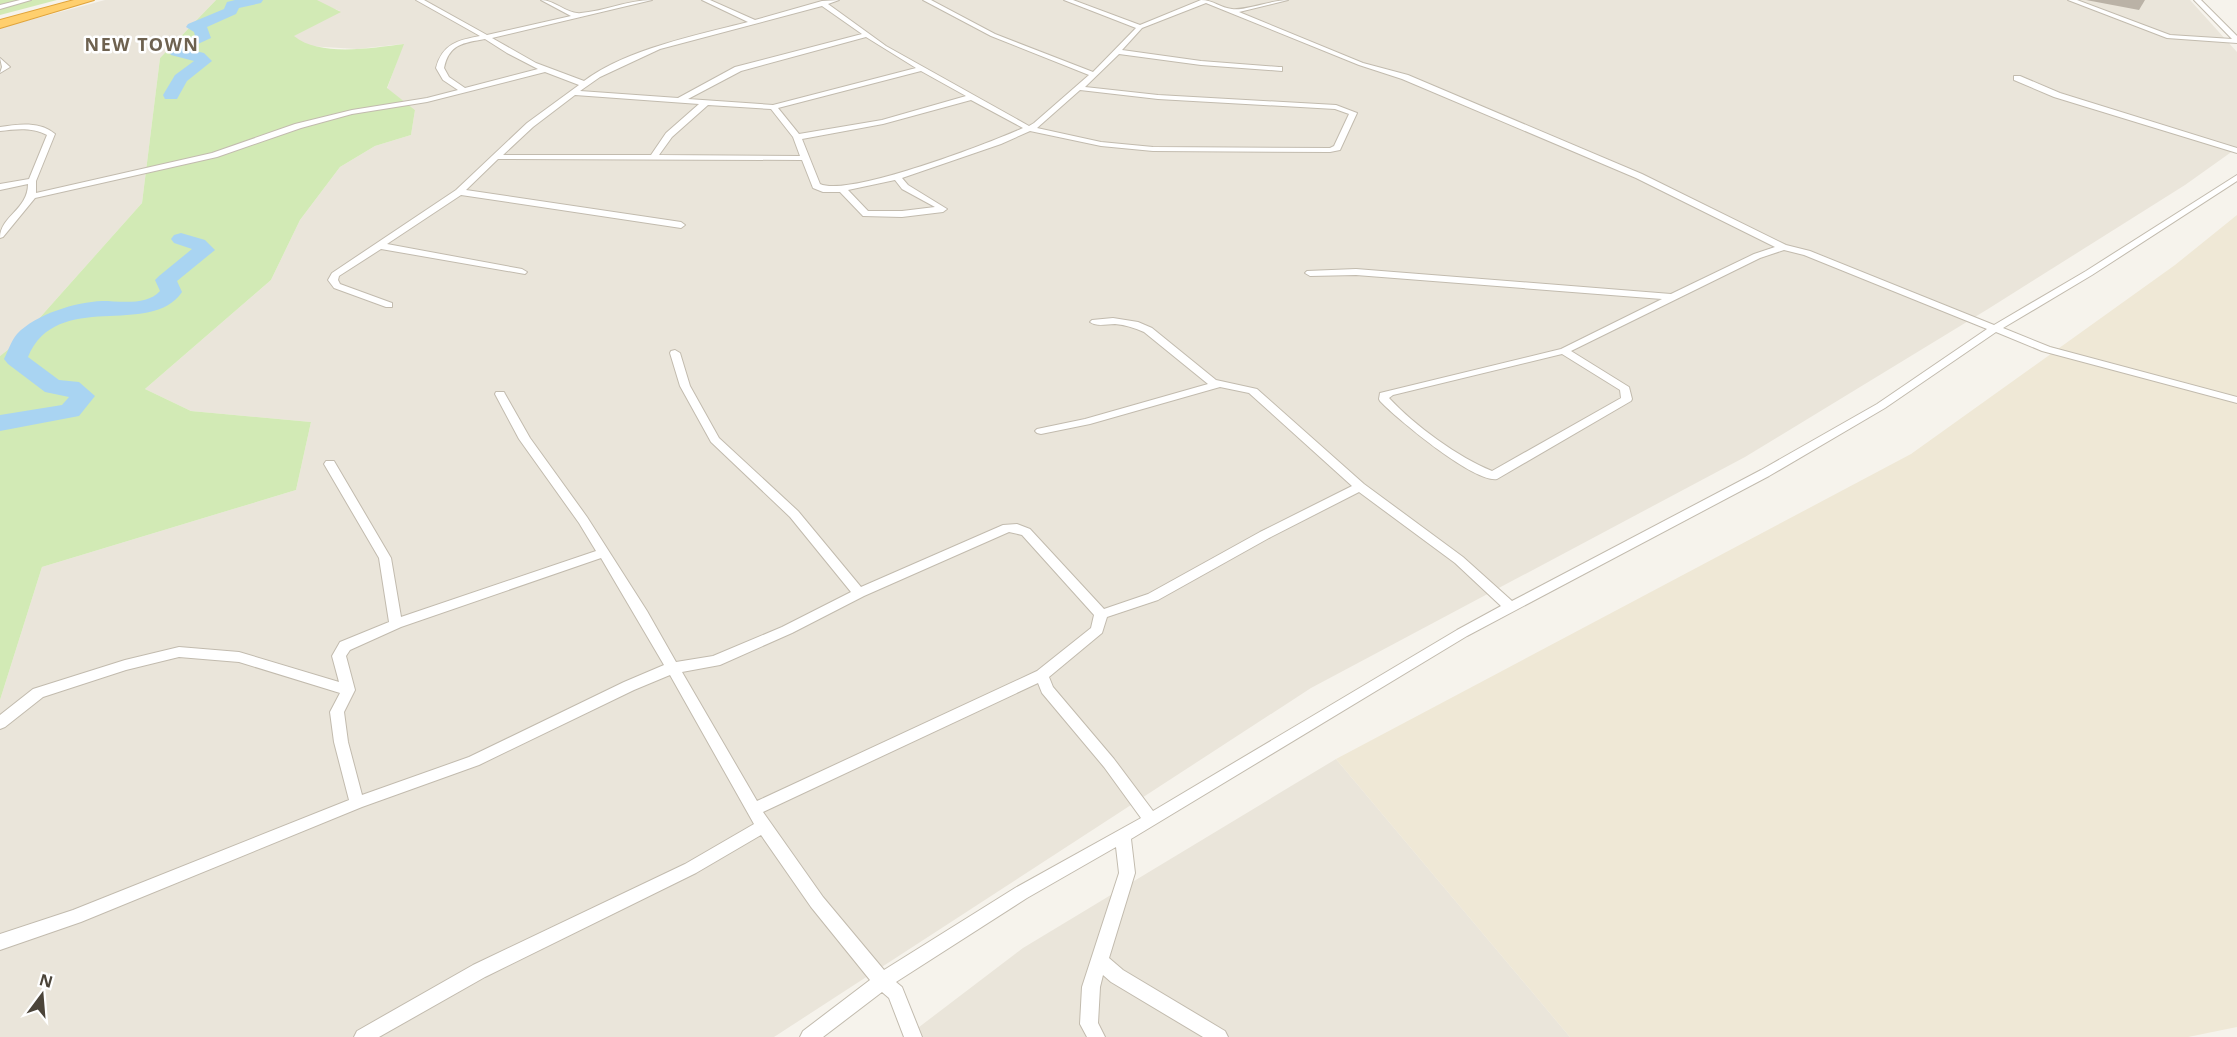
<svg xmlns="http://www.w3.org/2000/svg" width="2237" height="1037" viewBox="0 0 2237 1037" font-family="'Noto Sans',sans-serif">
	<rect width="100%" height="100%" fill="#f6f3ec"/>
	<path fill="#eae5da" d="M 105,0 L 216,0 L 160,58 L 142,203 L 19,341 L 0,356 L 0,28 Z
		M 317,0 L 2190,0 L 2237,52 L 2237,148 L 2185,185 L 1988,309 L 1745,457 L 1311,688 L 774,1037 L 0,1037 L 0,700 L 42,567 L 296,490 L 311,422 L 191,411 L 145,389 L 271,280 L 300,220 L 340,167 L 375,146 L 411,135 L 415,110 L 387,89 L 403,44 L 357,49 L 307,46 L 293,36 L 340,11 L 314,1 Z
		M 1336,759 L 1570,1037 L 906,1037 L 1023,948 Z"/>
	<path fill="#efe8d6" d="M 2237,215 L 2237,1027 L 2188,1037 L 1570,1037 L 1336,759 L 1911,454 L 2175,265 Z"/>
	<path fill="#d2eab5" d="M 0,0 L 57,0 L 0,15 Z
		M 216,0 L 317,0 L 341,12 L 294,36 C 319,57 372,48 404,44 L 387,88 L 415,110 L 411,135 L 375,146 L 340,167 L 300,220 L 271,280 L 145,389 L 191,411 L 311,422 L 296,490 L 42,567 L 0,700 L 0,356 L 19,341 L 142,203 L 160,58 Z"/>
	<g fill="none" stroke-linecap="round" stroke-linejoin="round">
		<path fill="#a9d4f2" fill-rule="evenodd" d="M 235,0 L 263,0 L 261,3 L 239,8 L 236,14 L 207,27 L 211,38 L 187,49 L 204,53 L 212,61 L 187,81 L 177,99 L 165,99 L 163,95 L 175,75 L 194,61 L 171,55 L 169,52 L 177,43 L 195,36 L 194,32 L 186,27 L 188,24 L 224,9 L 227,2 Z
			M 181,233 L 205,240 L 215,250 L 177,281 L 182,292 C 150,339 57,288 28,357 L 59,380 L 79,382 L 95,396 L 79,416 L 0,431 L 0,415 L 62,405 L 69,397 L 45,392 L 8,364 L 4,359 C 8,351 11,341 17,334 C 36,314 76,302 102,301 C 120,301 147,306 160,291 L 155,280 L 159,276 L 192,249 L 174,243 L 171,239 L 174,235 Z"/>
		<defs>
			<path id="street" d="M 20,0 L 31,0 L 0,9 L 0,5 Z
				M 416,0 L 424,0 L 487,35 L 571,16 L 541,0 C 555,0 568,15 581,13 C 605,11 628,0 652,0 L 492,38 L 536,63 L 584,81 C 627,49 697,35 748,22 L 702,0 L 710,0 L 755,20 L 822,1 L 839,0 L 828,4 L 886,46 L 1029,126 L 1034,123 L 1089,75 L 991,36 L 923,0 L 931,0 L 995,34 L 1093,72 L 1136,28 L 1064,0 L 1073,0 L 1140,25 L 1201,0 C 1213,0 1221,8 1232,9 C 1244,11 1272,0 1288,0 L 1239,12 L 1363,63 L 1408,75 L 1642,174 L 1786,245 L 1810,251 L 1994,325 L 2086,271 L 2237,175 L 2237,181 L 2092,275 L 2003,328 L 2050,347 L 2237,397 L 2237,403 L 2042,351 L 1996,332 L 1885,408 L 1769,476 L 1467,636 L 1131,839 L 1135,873 L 1109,958 L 1123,970 L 1225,1031 L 1228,1037 L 1203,1037 L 1111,982 L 1103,975 L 1100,987 L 1098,1023 L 1105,1037 L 1087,1037 L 1080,1024 L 1082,987 L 1119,873 L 1116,847 L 1027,898 L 896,982 L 902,987 L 922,1037 L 904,1037 L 889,998 L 882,992 L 823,1037 L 800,1037 L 803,1031 L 870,980 L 811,907 L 761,835 L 696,873 L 485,977 L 379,1037 L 354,1037 L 357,1031 L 473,965 L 685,864 L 754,824 L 670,675 L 634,690 L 479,765 L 362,807 L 81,922 L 0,950 L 0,934 L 73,910 L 349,800 L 334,742 L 330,712 L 340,693 L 239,662 L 179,657 L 126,670 L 43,697 L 5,727 L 0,729 L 0,715 L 33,689 L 125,660 L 179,647 L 239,652 L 339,682 L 332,656 L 340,642 L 389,622 L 379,558 L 324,464 L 326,461 L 334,461 L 391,558 L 401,617 L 596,551 L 579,523 L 519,439 L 495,394 L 496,392 L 504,392 L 505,394 L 530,438 L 587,517 L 647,611 L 676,662 L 713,656 L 782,627 L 851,592 L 790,517 L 711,442 L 680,386 L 670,353 L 671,351 L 675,350 L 680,353 L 690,386 L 719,438 L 798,511 L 861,587 L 1003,525 L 1017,524 L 1030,529 L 1104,609 L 1148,594 L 1260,532 L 1352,486 L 1249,393 L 1220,387 L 1090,424 L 1041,434 L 1037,433 L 1035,431 L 1037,429 L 1085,419 L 1208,384 L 1144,332 C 1135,328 1126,325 1115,324 C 1106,324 1097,327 1090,322 L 1092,320 L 1113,318 L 1138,322 L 1152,328 L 1216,380 L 1257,389 L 1364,484 L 1463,557 L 1512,601 L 1761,470 L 1877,404 L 1987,329 L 1804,255 L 1784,250 L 1760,258 L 1571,351 L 1629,387 L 1632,399 L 1631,401 L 1497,479 C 1474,483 1397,419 1380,401 L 1379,399 L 1380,393 L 1561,349 L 1662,299 L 1356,275 L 1310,276 L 1305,273 L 1307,271 L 1356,269 L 1671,294 L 1754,254 L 1775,247 L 1636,178 L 1402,79 L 1359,65 L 1206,3 L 1142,28 L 1122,50 L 1201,61 L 1279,67 L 1282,67 L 1282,71 L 1201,65 L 1119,54 L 1085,87 L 1158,95 L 1336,105 L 1357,113 L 1340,150 L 1330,152 L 1153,151 L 1101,146 L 1030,131 L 1001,144 L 902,178 L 908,185 L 947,209 L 943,212 L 902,217 L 863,216 L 840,192 L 823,192 L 813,188 L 802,160 L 498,159 L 466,190 L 681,222 L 685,225 L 681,228 L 461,195 L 387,244 L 522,269 L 527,272 L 525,274 L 381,249 L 339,276 L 338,280 L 340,284 L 392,303 L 392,307 L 386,307 L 334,288 L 328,280 L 332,273 L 456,190 L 527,123 L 579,85 L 545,72 L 427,102 L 352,114 L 301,128 L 217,157 L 35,198 L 3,237 L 0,238 C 0,216 28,210 28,184 L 0,190 L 0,184 L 29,179 L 47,135 C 32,127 16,129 0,131 L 0,127 C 18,124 40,121 55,134 L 36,181 L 36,193 L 212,153 L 295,124 L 352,110 L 427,98 L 458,90 L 443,80 L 436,68 C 442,44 458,40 480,36 ZM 822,6 L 862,34 L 735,67 L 678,98 L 580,91 L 600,77 L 660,49 ZM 866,37 L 916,68 L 773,105 L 688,99 L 741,71 ZM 485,39 L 507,53 L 538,69 L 465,88 L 449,77 L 444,68 C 449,44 463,43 485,39 ZM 921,71 L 966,96 L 882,120 L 799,134 L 778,108 ZM 1080,90 L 1158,99 L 1335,109 L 1349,114 L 1334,146 L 1330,148 L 1153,147 L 1101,142 L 1037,128 ZM 575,95 L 699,104 L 666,133 L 651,155 L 503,155 L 533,127 ZM 971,100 L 1023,128 C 989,143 850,197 820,184 L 802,139 L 883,124 ZM 708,105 L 771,109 L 793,137 L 800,156 L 659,155 L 672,137 ZM 895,180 L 902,189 L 935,207 L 902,211 L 868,211 L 848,190 ZM 1562,354 L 1620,390 L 1621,398 L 1492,471 C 1458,457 1415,426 1389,398 L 1393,395 ZM 1359,492 L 1455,563 L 1501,606 L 1457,630 L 1153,811 L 1114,759 L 1053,687 L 1049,677 L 1102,633 L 1107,617 L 1158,600 L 1269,538 ZM 1009,532 L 1022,535 L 1094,615 L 1091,628 L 1037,671 L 757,801 L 682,672 L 720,665 L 792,633 L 864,596 ZM 601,558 L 664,665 L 624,682 L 469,757 L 362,795 L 348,742 L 344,712 L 355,690 L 346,656 L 350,650 L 401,627 ZM 1038,683 L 1042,693 L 1104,767 L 1141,818 L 1015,888 L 884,970 L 823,897 L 763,812 Z
				M 2068,0 L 2077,0 L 2170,35 L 2232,39 L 2194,0 L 2201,0 L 2237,36 L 2237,43 L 2167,38 Z
				M 0,58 L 10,67 L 0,73 L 2,67 Z
				M 2014,76 L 2020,76 L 2060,93 L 2237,148 L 2237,153 L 2054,97 L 2014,80 Z"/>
			<path id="highway" d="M 74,0 L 94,0 L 0,28 L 0,20 Z"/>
		</defs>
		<use href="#street" stroke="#c2bbae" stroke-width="2"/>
		<use href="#highway" stroke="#e0a43c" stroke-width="2"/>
		<use href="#street" fill="#fff" fill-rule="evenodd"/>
		<use href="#highway" fill="#ffcf6e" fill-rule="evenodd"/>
	</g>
	<path fill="#bab2a6" d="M 2086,0 L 2145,0 L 2139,10 Z"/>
	<g text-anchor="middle" stroke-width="5" stroke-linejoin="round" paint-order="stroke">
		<g font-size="18" font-weight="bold" letter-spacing="1.5" fill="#6e6250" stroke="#fff">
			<text x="142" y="51">NEW TOWN</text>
		</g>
	</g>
	<g transform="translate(42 995) rotate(16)" stroke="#ffffff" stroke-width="4.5" paint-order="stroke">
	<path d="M0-4.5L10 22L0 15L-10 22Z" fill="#4b4439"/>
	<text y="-9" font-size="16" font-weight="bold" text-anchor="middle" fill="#4b4439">N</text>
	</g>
</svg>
